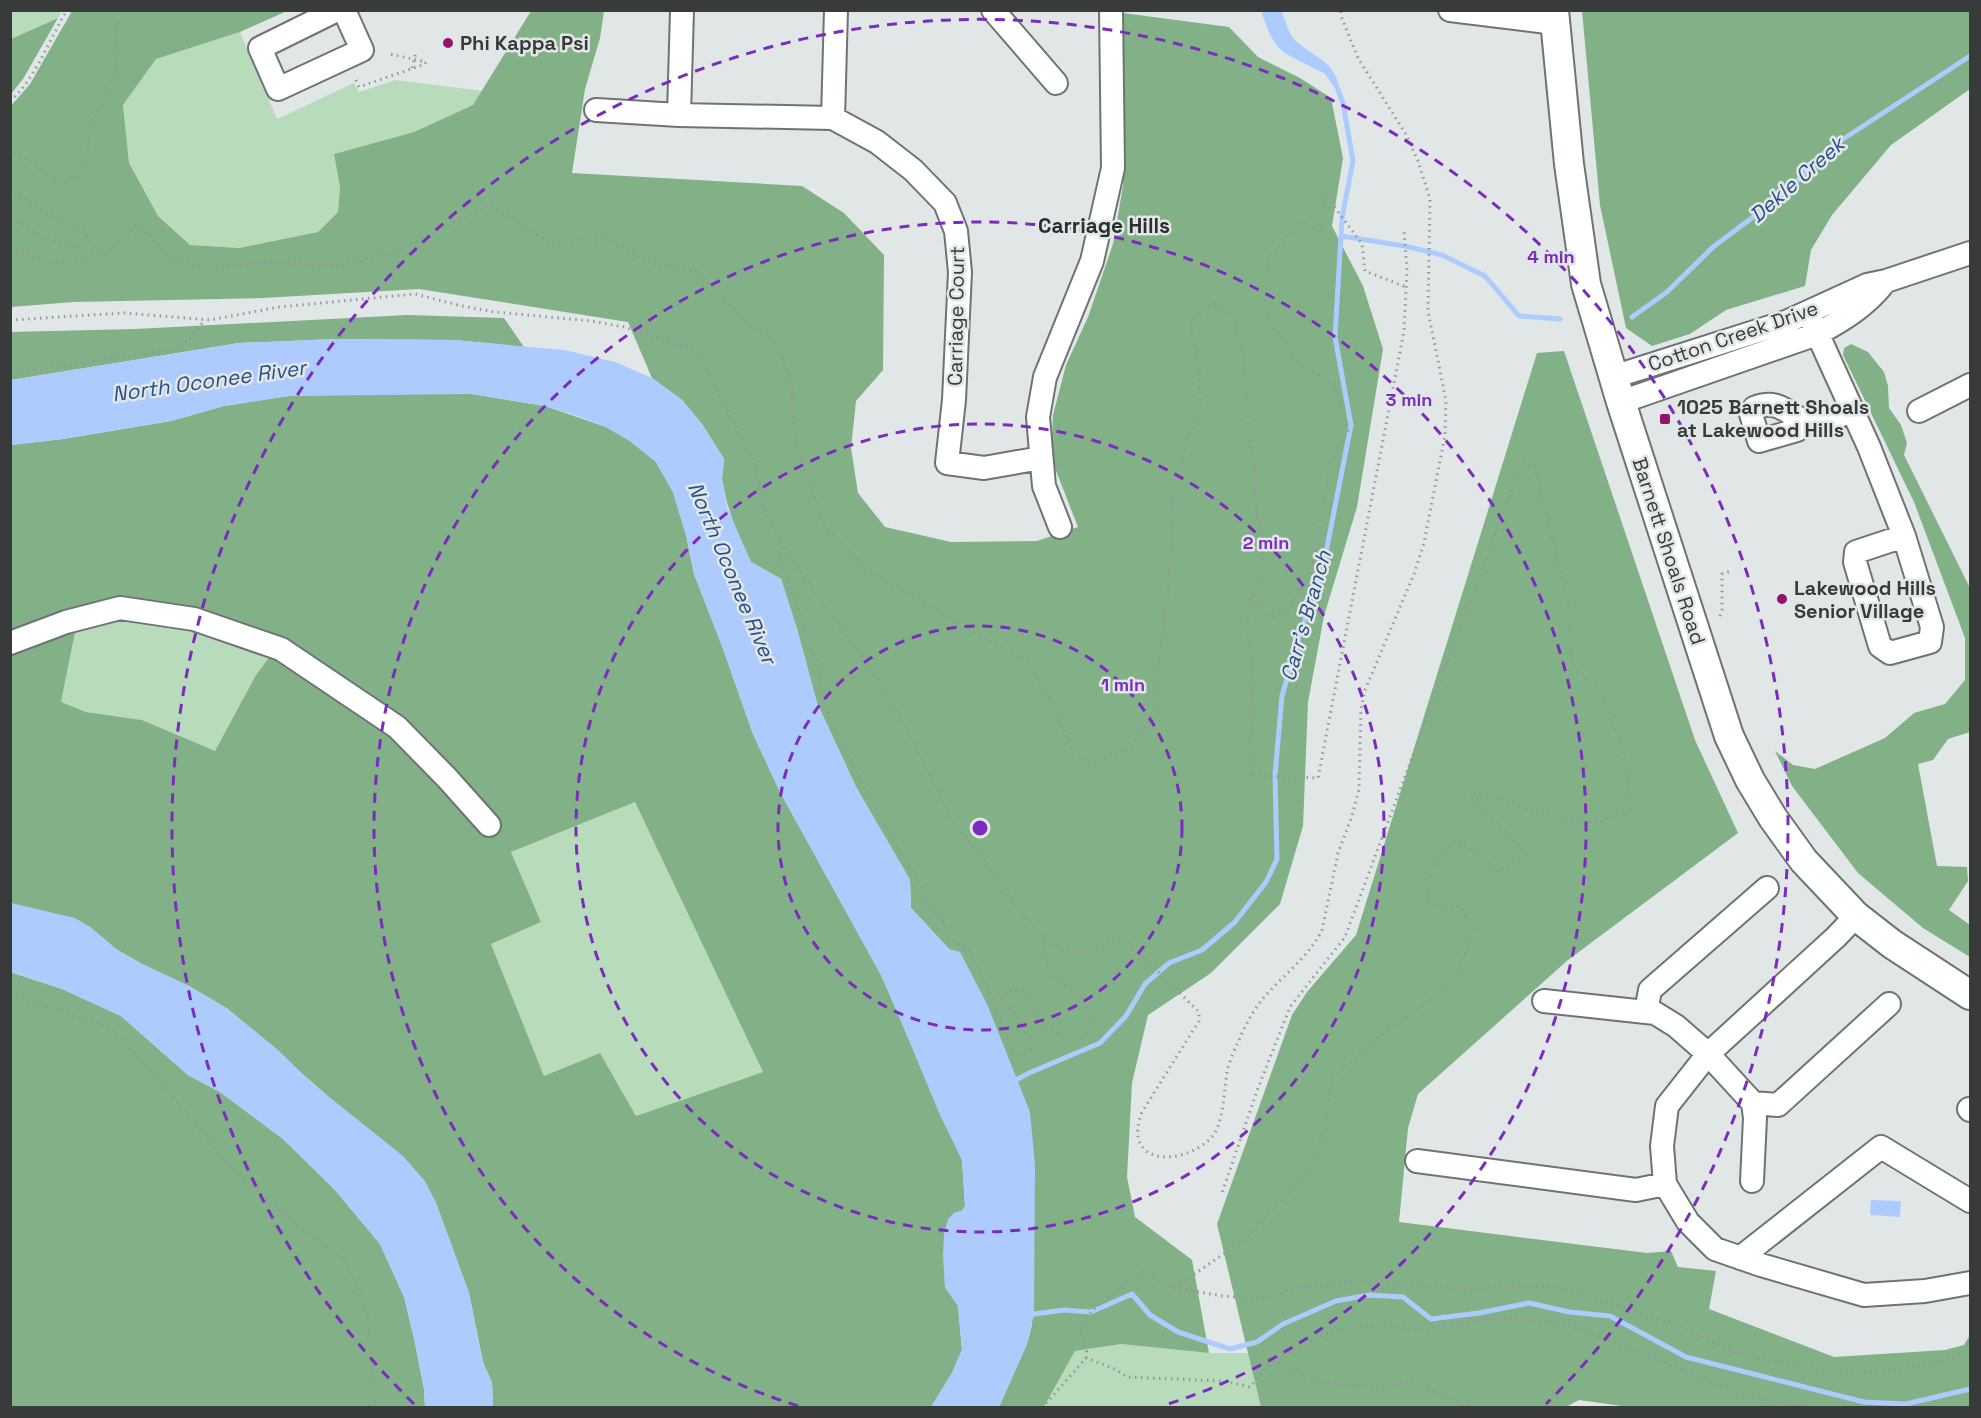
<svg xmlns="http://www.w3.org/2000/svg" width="1981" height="1418" viewBox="0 0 1981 1418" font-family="'Space Grotesk',sans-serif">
	<rect width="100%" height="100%" fill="#e1e7e7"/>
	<path fill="#b8dcbb" d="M 11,10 L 62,10 L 62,11 L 58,18 L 11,39 Z
		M 240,32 L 277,119 L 354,83 L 359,92 L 396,80 L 483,91 L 473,105 L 414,132 L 334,154 L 340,187 L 338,212 L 318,232 L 239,248 L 190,245 L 158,216 L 129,163 L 123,105 L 156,59 Z
		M 80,608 L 200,610 L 253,627 L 279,644 L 256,675 L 215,752 L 142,720 L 86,712 L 61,702 Z
		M 635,802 L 763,1072 L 636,1116 L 600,1053 L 544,1076 L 491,944 L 541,922 L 511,852 Z
		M 1121,1344 L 1209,1353 L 1248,1353 L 1261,1407 L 1044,1408 L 1075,1351 Z"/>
	<path fill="#82b087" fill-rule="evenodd" d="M 72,11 L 287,11 L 240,32 L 156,59 L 123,105 L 129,163 L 158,216 L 190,245 L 239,248 L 318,232 L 338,212 L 340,187 L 334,154 L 414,132 L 473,105 L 531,11 L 604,11 L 600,38 L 585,89 L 572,173 L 802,186 L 844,213 L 884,255 L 883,370 L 856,401 L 851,448 L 858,493 L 885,527 L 951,542 L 1037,541 L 1078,527 L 1051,458 L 1053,415 L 1066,365 L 1088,317 L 1113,244 L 1123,186 L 1125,117 L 1123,13 L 1229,27 L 1258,57 L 1300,78 L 1331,98 L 1343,158 L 1332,226 L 1363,286 L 1383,349 L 1357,507 L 1324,616 L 1308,702 L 1303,826 L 1280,904 L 1211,973 L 1148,1015 L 1132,1083 L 1127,1177 L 1135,1217 L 1192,1260 L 1209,1353 L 1121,1344 L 1075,1351 L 1044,1407 L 999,1407 L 1027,1344 L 1032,1325 L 949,949 L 911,908 L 910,880 L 856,787 L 817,703 L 797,629 L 781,579 L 751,562 L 736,530 L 727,503 L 722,479 L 724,459 L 702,424 L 682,400 L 652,378 L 628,322 L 419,289 L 263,298 L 73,302 L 11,307 L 10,107 L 30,84 Z
		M 1582,11 L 1970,11 L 1970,89 L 1891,145 L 1832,215 L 1811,250 L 1805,286 L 1726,310 L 1690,334 L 1652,346 L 1626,328 L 1600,205 Z
		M 58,18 L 23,79 L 11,94 L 11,39 Z
		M 407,315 L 504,318 L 524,347 L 454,340 L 335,339 L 239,343 L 11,380 L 10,332 L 135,329 Z
		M 1851,344 L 1868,352 L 1884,372 L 1888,386 L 1889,408 L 1901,425 L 1907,443 L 1904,455 L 1970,588 L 1970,732 L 1948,739 L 1933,760 L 1918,764 L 1937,866 L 1967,867 L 1968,881 L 1949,910 L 1970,925 L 1970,957 L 1923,928 L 1858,873 L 1792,786 L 1775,751 L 1793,765 L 1815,769 L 1885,738 L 1914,713 L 1945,704 L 1965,680 L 1965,638 L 1914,502 L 1843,355 L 1844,348 Z
		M 1564,351 L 1695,740 L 1738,833 L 1568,960 L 1418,1094 L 1408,1128 L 1399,1222 L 1647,1253 L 1671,1251 L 1678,1267 L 1716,1271 L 1709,1309 L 1834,1357 L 1945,1350 L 1964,1345 L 1970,1335 L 1970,1407 L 1636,1408 L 1579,1400 L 1564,1408 L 1261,1407 L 1217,1224 L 1292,1015 L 1307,992 L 1356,935 L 1537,353 Z
		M 384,394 L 472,394 L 545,406 L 606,427 L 630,441 L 656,462 L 673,492 L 686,535 L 694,574 L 722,646 L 753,734 L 780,792 L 881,975 L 895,1007 L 962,1160 L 965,1206 L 962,1211 L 954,1213 L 944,1234 L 945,1287 L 958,1306 L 962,1350 L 952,1373 L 931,1407 L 493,1407 L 492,1383 L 483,1362 L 469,1293 L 436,1203 L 424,1180 L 228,1009 L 189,986 L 142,964 L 116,949 L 90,927 L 11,903 L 11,445 L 63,439 L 171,421 L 224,406 L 268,399 L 290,396 ZM 80,608 L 200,610 L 252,627 L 279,644 L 256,675 L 215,751 L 142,720 L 86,712 L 61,702 ZM 635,802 L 763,1072 L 636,1116 L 600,1053 L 544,1076 L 491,944 L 541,922 L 511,852 Z
		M 10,972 L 62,989 L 121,1016 L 188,1075 L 220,1092 L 283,1139 L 335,1190 L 380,1244 L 404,1297 L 414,1338 L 424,1389 L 425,1407 L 11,1407 Z"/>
	<path fill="#adcbfd" d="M 1261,11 L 1281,11 C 1286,20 1288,34 1296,41 C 1316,59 1339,63 1340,95 L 1325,74 L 1286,54 L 1278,47 L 1270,35 Z
		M 335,339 L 454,340 L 564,350 L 615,362 L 652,378 L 682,400 L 702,424 L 724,459 L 722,479 L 727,507 L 751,562 L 781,579 L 797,629 L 817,703 L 856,787 L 910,880 L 911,908 L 949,949 L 960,952 L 987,1004 L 1030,1112 L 1035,1165 L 1034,1314 L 1027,1344 L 999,1407 L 931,1407 L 952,1373 L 962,1350 L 958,1306 L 945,1287 L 943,1256 L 944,1234 L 948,1219 L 954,1213 L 962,1211 L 965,1206 L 962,1160 L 940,1115 L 895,1007 L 881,975 L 780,792 L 753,734 L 722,646 L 694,574 L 686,535 L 673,492 L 656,462 L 630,441 L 606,427 L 580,417 L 545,406 L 472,394 L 290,396 L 224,406 L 171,421 L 63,439 L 11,445 L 11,380 L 239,343 Z
		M 11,903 L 75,918 L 90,927 L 116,949 L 142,964 L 189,986 L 228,1009 L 278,1050 L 313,1084 L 403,1156 L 424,1180 L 436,1203 L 469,1293 L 483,1362 L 492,1383 L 493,1407 L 425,1407 L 424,1389 L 414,1338 L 404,1297 L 380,1244 L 335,1190 L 283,1139 L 220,1092 L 188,1075 L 121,1016 L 62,989 L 11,972 Z
		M 1871,1200 L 1901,1201 L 1900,1217 L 1870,1215 Z"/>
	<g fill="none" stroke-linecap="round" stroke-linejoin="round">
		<path stroke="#adcbfd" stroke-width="5" d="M 1341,236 L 1405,246 L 1442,255 L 1485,276 L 1519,316 L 1560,319
			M 1632,317 L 1667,292 L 1713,247 L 1784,194 L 1828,149 L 1970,56
			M 1014,1081 L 1029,1073 L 1100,1043 L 1126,1016 L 1145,984 L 1169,963 L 1202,950 L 1235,922 L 1266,882 L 1277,859 L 1275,775 L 1282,696 L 1300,634 L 1322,573 L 1351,425 L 1335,337 L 1342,218 L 1353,161 L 1343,103 L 1338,90
			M 1030,1317 L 1034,1314 L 1064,1310 L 1091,1312 L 1132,1294 L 1150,1315 L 1178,1332 L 1230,1349 L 1257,1342 L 1283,1324 L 1336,1301 L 1369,1295 L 1403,1297 L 1431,1319 L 1479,1313 L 1529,1303 L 1569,1312 L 1610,1316 L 1686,1357 L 1864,1402 L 1906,1404 L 1970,1389"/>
		<defs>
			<path id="minor" d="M 337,10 L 260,48 L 278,89 L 362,50 L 344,10
				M 993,10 L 1056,83
				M 1450,10 L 1555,23
				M 596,110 L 679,115 L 833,118 L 877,142 L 913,170 L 945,203 L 956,231 L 960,272 L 954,400 L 947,463 L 984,468 L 1041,458
				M 679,115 L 682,10
				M 833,118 L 836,10
				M 1808,313 L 1869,447 L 1904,536 L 1932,627 L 1930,642 L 1890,653 L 1880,646 L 1855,562 L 1856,552 L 1904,536
				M 1613,377 L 1786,322 L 1867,285 L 1886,281 L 1970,253
				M 1621,402 L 1817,334 C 1843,320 1866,306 1884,283
				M 1919,411 L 1970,385
				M 1804,421 L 1797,430 L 1759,441 L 1751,414 L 1754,408 C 1786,395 1791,426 1821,423 C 1831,421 1842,414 1852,410
				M 1060,527 L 1044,486 L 1038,417 L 1045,377 L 1092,261 L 1113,168 L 1111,10
				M 10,643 L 66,622 L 120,608 L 194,619 L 281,649 L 397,727 L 447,778 L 489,825
				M 1856,916 L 1836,937 L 1708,1054 L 1667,1106 L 1662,1146 L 1665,1184 L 1688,1222 L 1715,1249 L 1761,1265 L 1864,1295 L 1925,1291 L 1970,1283
				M 1544,1001 L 1655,1013 L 1676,1026 L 1708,1054 L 1753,1103 L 1755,1118 L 1752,1181
				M 1646,1012 L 1650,990 L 1767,888
				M 1753,1103 L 1778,1105 L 1889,1004
				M 1969,1109 L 1970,1110
				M 1417,1161 L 1636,1190 L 1665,1184
				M 1740,1258 L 1881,1147 L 1970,1201"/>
			<path id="major" d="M 1554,10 L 1569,164 L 1586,284 L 1621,402 L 1729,736 L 1750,780 L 1773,818 L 1804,861 L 1856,916 L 1892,944 L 1970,995"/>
		</defs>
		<use href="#minor" stroke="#6e7373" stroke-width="26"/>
		<use href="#major" stroke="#6e7373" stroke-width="32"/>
		<path stroke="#949898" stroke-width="3" stroke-dasharray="1.5 4.5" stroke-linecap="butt" d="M 412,68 L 416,52
			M 356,80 L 359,87 L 425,64 L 426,62 L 390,54
			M 10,101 C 35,80 50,38 67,10
			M 10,148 L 53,178 L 69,182 L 83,172 L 88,158 L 90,126 L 114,76 L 118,20
			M 10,190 L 61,222 L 86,233 L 89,242 L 75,246 L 41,237 L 10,216
			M 10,250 L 52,262 L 104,254 L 125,239 L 136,226 L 150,236 L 168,257 L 208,268 L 267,262 L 338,266 L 394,252 L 490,205 L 549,242 L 609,239 L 654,265 L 697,270 L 742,319 L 775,341 L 792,386 L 795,441 L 825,528 L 871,572 L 1027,662 L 1052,703 L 1072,749 L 1091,765 L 1131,747 L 1158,706 L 1158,665 L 1168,593 L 1174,482 L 1200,405 L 1199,365 L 1190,326 L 1205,307 L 1217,303 L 1233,316 L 1243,355 L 1248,423 L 1255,471 L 1254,493 L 1258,520 L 1264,538 L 1261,569 L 1252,594 L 1246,629 L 1250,643 L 1252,676 L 1250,775 L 1318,778 L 1404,331 L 1407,270 L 1404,231
			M 10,320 L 124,313 L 210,320 L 279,307 L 415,294 L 462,306 L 495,312 L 592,321 L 624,327 L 696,351 L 753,459 L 765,512 L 790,558 L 880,681 L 934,782 L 952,822 L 991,869 L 1018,909 L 1049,943 L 1064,951 L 1080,952 L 1091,950 L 1115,939 L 1124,938 L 1199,1012 L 1199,1021 L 1142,1112 C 1121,1166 1182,1167 1211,1138 C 1224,1125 1224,1089 1227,1072 C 1229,1062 1234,1051 1238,1042 C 1246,1024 1255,1006 1269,992 C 1287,972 1310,955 1322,930 L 1338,853 L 1352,816 L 1359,789 L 1361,709 L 1365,690 L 1414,574 L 1424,543 L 1445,435 L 1446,401 L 1428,311 L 1430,199 L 1418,161 L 1407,136 L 1358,58 L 1341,16 L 1341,10
			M 10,373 L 180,349 L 205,320
			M 783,547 L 779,563 L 793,594 L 817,662 L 823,704 L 882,821 L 921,886 L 924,902 L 944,922 L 949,939 L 970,952 L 990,994 L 1013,1055 L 1021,1054 L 1030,1050 L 1030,1038 L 1003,998 L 1006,991 L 1013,989 L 1023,989 C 1041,1027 1039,1034 1084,1038 L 1091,1016 L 1078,993 L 1049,975 L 1043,939
			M 1253,595 L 1263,613 L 1272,616 L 1287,613 L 1312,569 L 1332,457 L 1348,431 L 1334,385 L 1294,360 L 1266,315 L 1267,259 L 1302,221 L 1320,231 L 1325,194 L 1362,244 L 1365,271 L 1406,287
			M 1720,616 L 1722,610 L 1722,574 L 1731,571
			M 10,1000 L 24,999 L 111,1028 L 174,1098 L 233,1169 L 298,1226 L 345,1260 L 368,1315 L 376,1408
			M 1174,1288 L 1244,1240 L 1302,1180 L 1325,1131 L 1332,1079 L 1377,1038 L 1455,982 L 1474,929 L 1462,908 L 1429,903 L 1425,875 L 1457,840 L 1479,855 L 1497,871 L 1527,857 L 1508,833 L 1480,809 L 1471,796 L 1485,792 L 1527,810 L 1596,823 L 1632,809 L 1623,751 L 1600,691 L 1572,664 L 1569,605 L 1535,468 L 1522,463 L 1345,937 L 1290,1007 L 1258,1088 L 1222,1193
			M 1086,1358 C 1089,1348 1081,1341 1081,1331 C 1082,1310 1127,1285 1142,1272 L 1174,1288 L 1223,1296 L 1262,1299 L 1299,1288 L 1368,1280 L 1453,1289 L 1552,1286 L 1607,1302 L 1680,1326 L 1734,1352 L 1800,1367 L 1871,1372 L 1928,1365 L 1970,1353
			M 1273,1361 L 1322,1383 L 1381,1387 L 1414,1382 L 1472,1408
			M 1042,1408 L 1086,1358 L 1115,1369 L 1127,1377 L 1223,1381 L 1250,1387 L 1273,1361 L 1315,1338 L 1355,1325 L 1423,1329 L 1467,1321 L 1516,1318 L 1567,1325 L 1640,1352 L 1747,1397 L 1819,1408"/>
		<use href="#minor" stroke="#fff" stroke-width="22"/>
		<use href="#major" stroke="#fff" stroke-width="28"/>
	</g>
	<g fill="none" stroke="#7b2cbf" stroke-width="3" stroke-dasharray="10 8">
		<circle cx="980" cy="828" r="202"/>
		<circle cx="980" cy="828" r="404"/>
		<path d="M798 1406A606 606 0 1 1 1162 1406"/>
		<path d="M414 1404A808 808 0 1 1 1546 1404"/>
	</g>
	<g fill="#94126c" stroke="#e1e7e7" stroke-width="2">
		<circle cx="448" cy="43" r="6"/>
		<rect x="1659" y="413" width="12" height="12" rx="3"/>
		<circle cx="1782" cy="599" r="6"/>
	</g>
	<g text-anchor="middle" stroke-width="5" stroke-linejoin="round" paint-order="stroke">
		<g font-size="20" font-weight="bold" fill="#393b3b" stroke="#e1e7e7" text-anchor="start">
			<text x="460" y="50">Phi Kappa Psi</text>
			<text x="1677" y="414">1025 Barnett Shoals<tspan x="1677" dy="23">at Lakewood Hills</tspan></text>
			<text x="1794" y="595">Lakewood Hills<tspan x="1794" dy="23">Senior Village</tspan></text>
		</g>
		<g font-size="20" fill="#393b3b" stroke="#e1e7e7">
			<text transform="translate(956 316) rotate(-89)" y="7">Carriage Court</text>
			<text transform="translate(1733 336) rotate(-19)" y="7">Cotton Creek Drive</text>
			<text transform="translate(1669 551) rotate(72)" y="7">Barnett Shoals Road</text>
		</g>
		<g font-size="21" font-style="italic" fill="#2b4e89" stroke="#e1e7e7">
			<text transform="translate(1797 180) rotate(-41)" y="7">Dekle Creek</text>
			<text transform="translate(209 381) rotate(-8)" y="7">North Oconee River</text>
			<text transform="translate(732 573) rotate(67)" y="7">North Oconee River</text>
			<text transform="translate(1306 616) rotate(-74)" y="7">Carr's Branch</text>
		</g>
		<g font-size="21" font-weight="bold" fill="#2a2e2f" stroke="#e1e7e7">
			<text x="1104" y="233">Carriage Hills</text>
		</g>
	</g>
	<circle cx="980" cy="828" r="9" fill="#7b2cbf" stroke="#e1e7e7" stroke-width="3"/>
	<g font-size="18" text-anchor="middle" font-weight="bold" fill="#7b2cbf" stroke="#e1e7e7" stroke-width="5" stroke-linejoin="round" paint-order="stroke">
		<text x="1551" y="263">4 min</text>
		<text x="1409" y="406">3 min</text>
		<text x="1266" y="549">2 min</text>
		<text x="1123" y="691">1 min</text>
	</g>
	<rect width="1981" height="1418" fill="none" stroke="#393b3b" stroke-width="24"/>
</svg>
